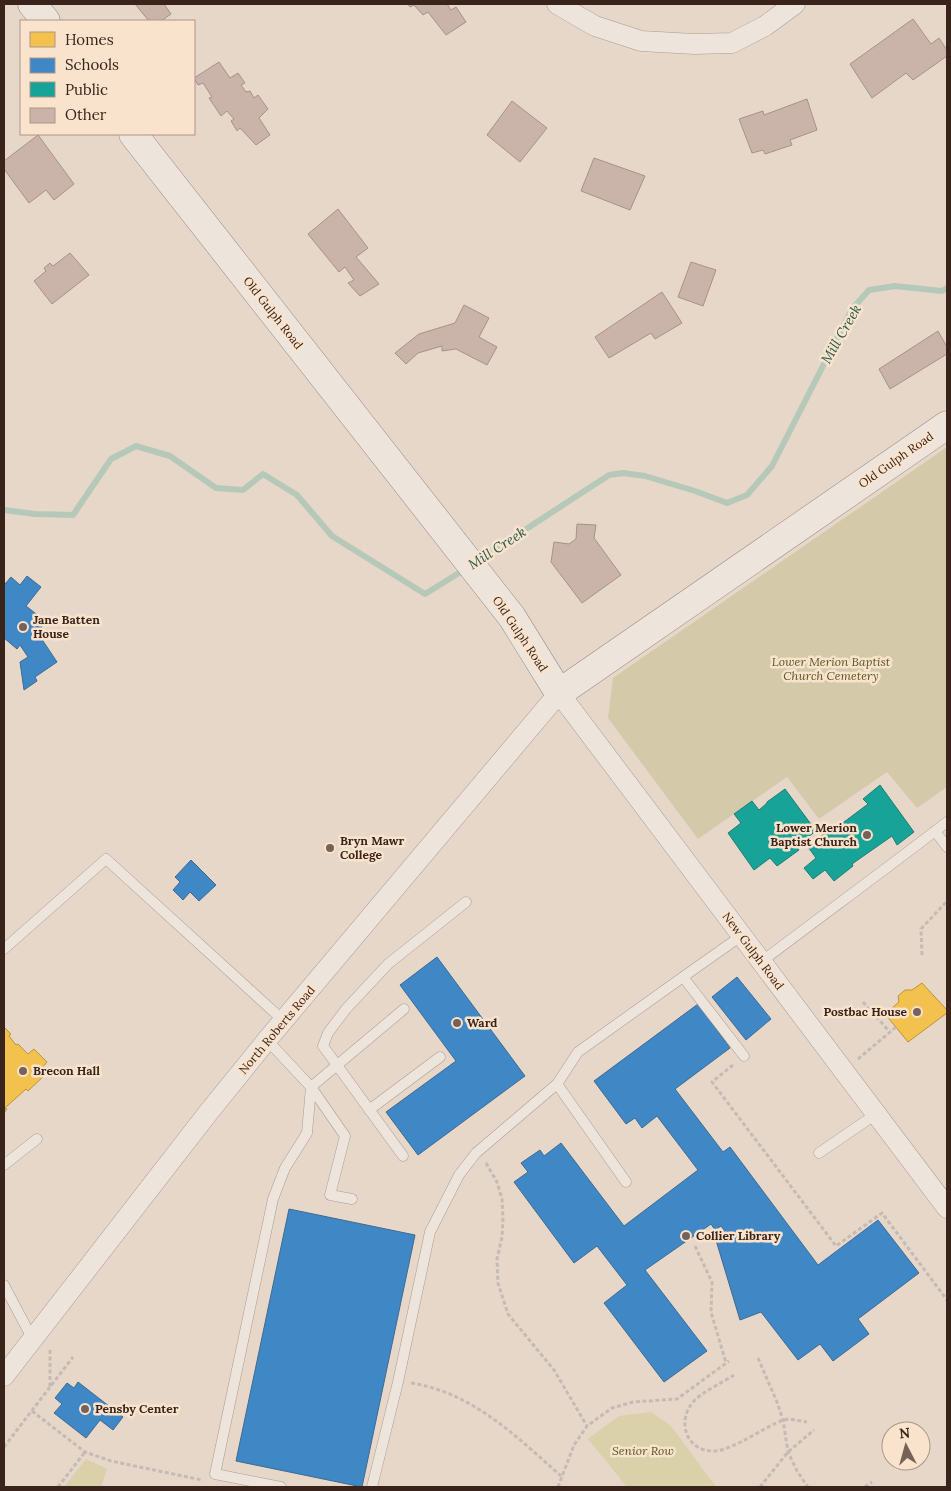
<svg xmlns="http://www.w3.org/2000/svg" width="951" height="1491" viewBox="0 0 951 1491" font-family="Lora,serif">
	<rect width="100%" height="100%" fill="#e6d7c9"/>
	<path fill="#dad0aa" d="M 651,1412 L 671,1426 L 716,1487 L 627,1487 L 588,1439 L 619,1416 Z
		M 86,1459 L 107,1469 L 101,1487 L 64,1487 Z"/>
	<path fill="#d4caaa" d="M 947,447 L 947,787 L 917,808 L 887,772 L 819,819 L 787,777 L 698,839 L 608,718 L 613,678 Z"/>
	<path fill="#f2c14e" stroke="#bb923f" d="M 922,983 L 947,1010 L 947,1013 L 908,1042 L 885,1014 L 899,1002 L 898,996 L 905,990 L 912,990 Z
		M 4,1027 L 11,1034 L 9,1036 L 16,1045 L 18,1044 L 28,1054 L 34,1049 L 47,1062 L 41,1069 L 46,1074 L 28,1091 L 26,1089 L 5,1108 L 7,1109 L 4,1113 Z"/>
	<path fill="#3f88c5" stroke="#3e6a92" d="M 27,576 L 41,587 L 26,606 L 44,620 L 39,635 L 57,662 L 35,677 L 37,681 L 24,690 L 20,662 L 28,657 L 20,645 L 17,649 L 4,638 L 4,584 L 5,584 L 11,577 L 20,585 Z
		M 191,860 L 216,885 L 199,901 L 190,892 L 183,900 L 173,890 L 180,882 L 175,877 Z
		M 437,957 L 525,1076 L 418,1155 L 386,1112 L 456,1061 L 400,985 Z
		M 737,977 L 771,1019 L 746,1040 L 712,997 Z
		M 698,1004 L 730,1048 L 675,1089 L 723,1152 L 730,1147 L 818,1265 L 878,1220 L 919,1273 L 858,1319 L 869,1334 L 833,1361 L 820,1344 L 798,1360 L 761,1312 L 740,1320 L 715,1237 L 724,1230 L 721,1226 L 715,1230 L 711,1224 L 645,1270 L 707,1351 L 664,1382 L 604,1303 L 627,1285 L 597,1246 L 574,1263 L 514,1182 L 528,1172 L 521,1163 L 540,1150 L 544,1156 L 561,1143 L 624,1226 L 698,1170 L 657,1116 L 642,1128 L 635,1118 L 626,1124 L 594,1081 Z
		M 289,1209 L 415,1235 L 362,1487 L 236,1461 Z
		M 78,1382 L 123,1417 L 113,1430 L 100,1420 L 86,1438 L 54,1413 L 62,1404 L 55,1398 L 67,1383 L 74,1388 Z"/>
	<path fill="#17a398" stroke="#227d72" d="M 880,785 L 914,832 L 897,845 L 892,836 L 852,864 L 853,866 L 834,881 L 825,870 L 813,879 L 804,868 L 816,858 L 803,840 L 792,841 L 799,850 L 777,866 L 770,858 L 754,870 L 728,833 L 741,823 L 734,814 L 752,801 L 759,810 L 767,803 L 767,802 L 785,789 L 816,831 L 808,837 L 812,843 L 830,829 L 832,831 L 868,804 L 863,799 Z"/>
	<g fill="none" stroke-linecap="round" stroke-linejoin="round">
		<path stroke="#b6c9b9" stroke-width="6" d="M 4,510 L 35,514 L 73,515 L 111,459 L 136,446 L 170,456 L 216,488 L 243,490 L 263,474 L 297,495 L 332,536 L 425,594 L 467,568
			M 477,561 L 609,475 L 623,473 L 645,476 L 695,491 L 727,503 L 747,495 L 772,466 L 852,309 L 869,290 L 895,286 L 942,291 L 947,288"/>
	</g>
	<path fill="#cab4aa" stroke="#a69289" d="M 135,4 L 164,4 L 171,14 L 161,21 L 149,21 Z
		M 408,4 L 447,4 L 451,10 L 456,7 L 466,22 L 446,35 L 428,12 L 423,15 L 414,5 L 410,7 Z
		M 913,19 L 931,44 L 939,38 L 947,50 L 947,56 L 913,80 L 906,73 L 872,98 L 850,64 Z
		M 219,62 L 230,78 L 238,73 L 245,83 L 241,85 L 246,92 L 250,91 L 254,98 L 258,95 L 268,109 L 259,118 L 270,135 L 256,145 L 240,128 L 237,131 L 231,121 L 234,119 L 227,111 L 221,116 L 209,98 L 212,97 L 203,83 L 198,85 L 194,78 Z
		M 807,99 L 817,130 L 790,140 L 792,145 L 765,154 L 763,150 L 752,153 L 739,119 L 763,111 L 764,115 Z
		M 512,101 L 547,128 L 520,162 L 487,135 Z
		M 38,135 L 74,184 L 54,200 L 46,190 L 29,203 L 4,169 L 4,161 Z
		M 594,158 L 645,176 L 630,210 L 581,191 Z
		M 338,209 L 368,248 L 356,257 L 379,284 L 360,296 L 348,283 L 354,280 L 345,267 L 339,272 L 308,234 Z
		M 70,253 L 89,275 L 52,304 L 34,281 L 46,271 L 44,268 L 50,263 L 53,266 Z
		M 691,262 L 716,270 L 703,306 L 678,297 Z
		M 662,292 L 682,323 L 655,339 L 651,333 L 609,358 L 595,337 Z
		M 464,305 L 489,318 L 479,337 L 497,347 L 487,365 L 456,349 L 442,351 L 442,346 L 418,353 L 406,364 L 395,353 L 419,334 L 455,323 Z
		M 938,331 L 947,347 L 947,354 L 890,389 L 879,369 Z
		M 577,524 L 596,525 L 594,538 L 621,575 L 582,603 L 551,562 L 554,542 L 569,544 L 576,539 Z"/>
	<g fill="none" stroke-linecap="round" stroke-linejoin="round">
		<defs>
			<path id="lane" d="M 935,831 L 947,847
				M 741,936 L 683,977 L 744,1056
				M 4,949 L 106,859 L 284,1021
				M 761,962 C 823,915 886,869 947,822
				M 267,1040 L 311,1087 L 307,1133 L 285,1168 L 273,1199 L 215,1474 L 281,1487
				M 369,1110 L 440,1057
				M 819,1153 L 876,1114
				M 403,1156 L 323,1046 L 328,1033 L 346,1009 L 388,964 L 466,902
				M 4,1165 L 37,1139
				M 626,1182 L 557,1084 L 578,1052 L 683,977
				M 352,1199 L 330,1195 L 345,1136 L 311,1087 L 404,1009
				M 4,1285 L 32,1338
				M 372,1487 L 398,1382 L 430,1232 L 459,1175 L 476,1153 L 557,1084"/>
			<path id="street" d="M 557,4 L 595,26 L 641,41 L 694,44 L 732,43 L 765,26 L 795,4
				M 4,1376 L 208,1113 L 267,1040 L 559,693 L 947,1208"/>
			<path id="secondary" d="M 32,4 L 46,21
				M 133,134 L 512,617 L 559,693 L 947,425"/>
		</defs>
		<use href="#lane" stroke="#ab9c93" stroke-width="11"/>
		<use href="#street" stroke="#ab9c93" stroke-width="21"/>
		<use href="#secondary" stroke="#9a8c83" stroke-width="29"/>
		<path stroke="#c5bbb3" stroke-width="3" stroke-dasharray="4 2.5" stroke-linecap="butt" d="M 922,955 L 921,929 L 947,901
			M 863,1002 L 890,1032
			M 858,1059 L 896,1027
			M 733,1065 L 712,1082 L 836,1246 L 882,1213 L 947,1300
			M 486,1163 L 497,1182 L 502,1199 L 503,1218 L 502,1237 L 497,1259 L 498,1283 L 508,1314 L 554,1370 L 587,1426
			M 695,1246 L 712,1282 L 711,1312 L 726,1363
			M 50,1350 L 50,1387
			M 758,1358 L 777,1402 L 783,1420 L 788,1452 L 797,1471 L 808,1487
			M 734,1375 C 723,1382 703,1392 695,1400 C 675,1420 686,1453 716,1451 C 734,1449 765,1427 783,1420 L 789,1419 L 807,1422
			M 411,1383 C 472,1392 517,1437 561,1476
			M 32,1411 L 85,1452 L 111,1461 L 202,1480
			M 4,1447 L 73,1357
			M 58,1487 L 85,1452
			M 558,1487 L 574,1445 L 587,1426 L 612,1408 L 633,1402 L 677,1399 L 729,1361
			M 760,1487 L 788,1452 L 814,1430
			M 865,1487 L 872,1482"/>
		<use href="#lane" stroke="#ede4dc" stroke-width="10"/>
		<use href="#street" stroke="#ede4dc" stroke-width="20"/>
		<use href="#secondary" stroke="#ede4dc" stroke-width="28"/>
	</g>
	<g fill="#766258" stroke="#f9e3cd" stroke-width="2">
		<circle cx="23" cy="627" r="5"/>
		<circle cx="867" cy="835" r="5"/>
		<circle cx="330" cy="848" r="5"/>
		<circle cx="917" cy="1012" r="5"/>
		<circle cx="457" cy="1023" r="5"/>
		<circle cx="23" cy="1071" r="5"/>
		<circle cx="686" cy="1236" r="5"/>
		<circle cx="85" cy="1409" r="5"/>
	</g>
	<g text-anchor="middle" stroke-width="5" stroke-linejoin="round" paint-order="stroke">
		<g font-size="12" fill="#3a231b" stroke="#f9e3cd">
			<text transform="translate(273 313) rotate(52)" y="4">Old Gulph Road</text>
			<text transform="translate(896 460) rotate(-35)" y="4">Old Gulph Road</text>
			<text transform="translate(520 634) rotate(56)" y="4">Old Gulph Road</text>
			<text transform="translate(753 951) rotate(53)" y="4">New Gulph Road</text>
			<text transform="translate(277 1030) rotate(-50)" y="4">North Roberts Road</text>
		</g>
		<g font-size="12" font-weight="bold" fill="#3a231b" stroke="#f9e3cd" text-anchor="start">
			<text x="33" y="624">Jane Batten<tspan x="33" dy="14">House</tspan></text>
			<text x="857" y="832" text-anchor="end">Lower Merion<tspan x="857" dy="14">Baptist Church</tspan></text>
			<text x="340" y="845">Bryn Mawr<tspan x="340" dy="14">College</tspan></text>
			<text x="907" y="1016" text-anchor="end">Postbac House</text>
			<text x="467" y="1027">Ward</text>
			<text x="33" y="1075">Brecon Hall</text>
			<text x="696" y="1240">Collier Library</text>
			<text x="95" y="1413">Pensby Center</text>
		</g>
		<g font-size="12" font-style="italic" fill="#56581f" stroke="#f9e3cd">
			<text x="831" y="666">Lower Merion Baptist<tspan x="831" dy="14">Church Cemetery</tspan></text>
			<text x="643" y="1455">Senior Row</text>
		</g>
		<g font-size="14" font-style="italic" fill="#285b4d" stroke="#f9e3cd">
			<text transform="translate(841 334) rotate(-60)" y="5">Mill Creek</text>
			<text transform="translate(497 548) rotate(-33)" y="5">Mill Creek</text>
		</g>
	</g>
	<rect width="951" height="1491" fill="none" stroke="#3a231b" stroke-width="10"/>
	<rect x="20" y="20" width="175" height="115" fill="#f9e3cd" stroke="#ad9686"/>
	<rect x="30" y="32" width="25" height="15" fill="#f2c14e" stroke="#ad9686"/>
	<text x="65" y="45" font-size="15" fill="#3a231b">Homes</text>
	<rect x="30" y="58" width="25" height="15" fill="#3f88c5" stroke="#ad9686"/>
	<text x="65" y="70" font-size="15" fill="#3a231b">Schools</text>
	<rect x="30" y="82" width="25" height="15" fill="#17a398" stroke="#ad9686"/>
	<text x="65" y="95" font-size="15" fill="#3a231b">Public</text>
	<rect x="30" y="108" width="25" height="15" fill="#cab4aa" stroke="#ad9686"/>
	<text x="65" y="120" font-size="15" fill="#3a231b">Other</text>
	<g transform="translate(906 1446) rotate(354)"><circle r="24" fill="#f9e3cd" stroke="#ad9686"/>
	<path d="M0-4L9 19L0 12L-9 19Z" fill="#766258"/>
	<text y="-8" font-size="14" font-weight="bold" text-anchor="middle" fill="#3a231b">N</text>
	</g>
</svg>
